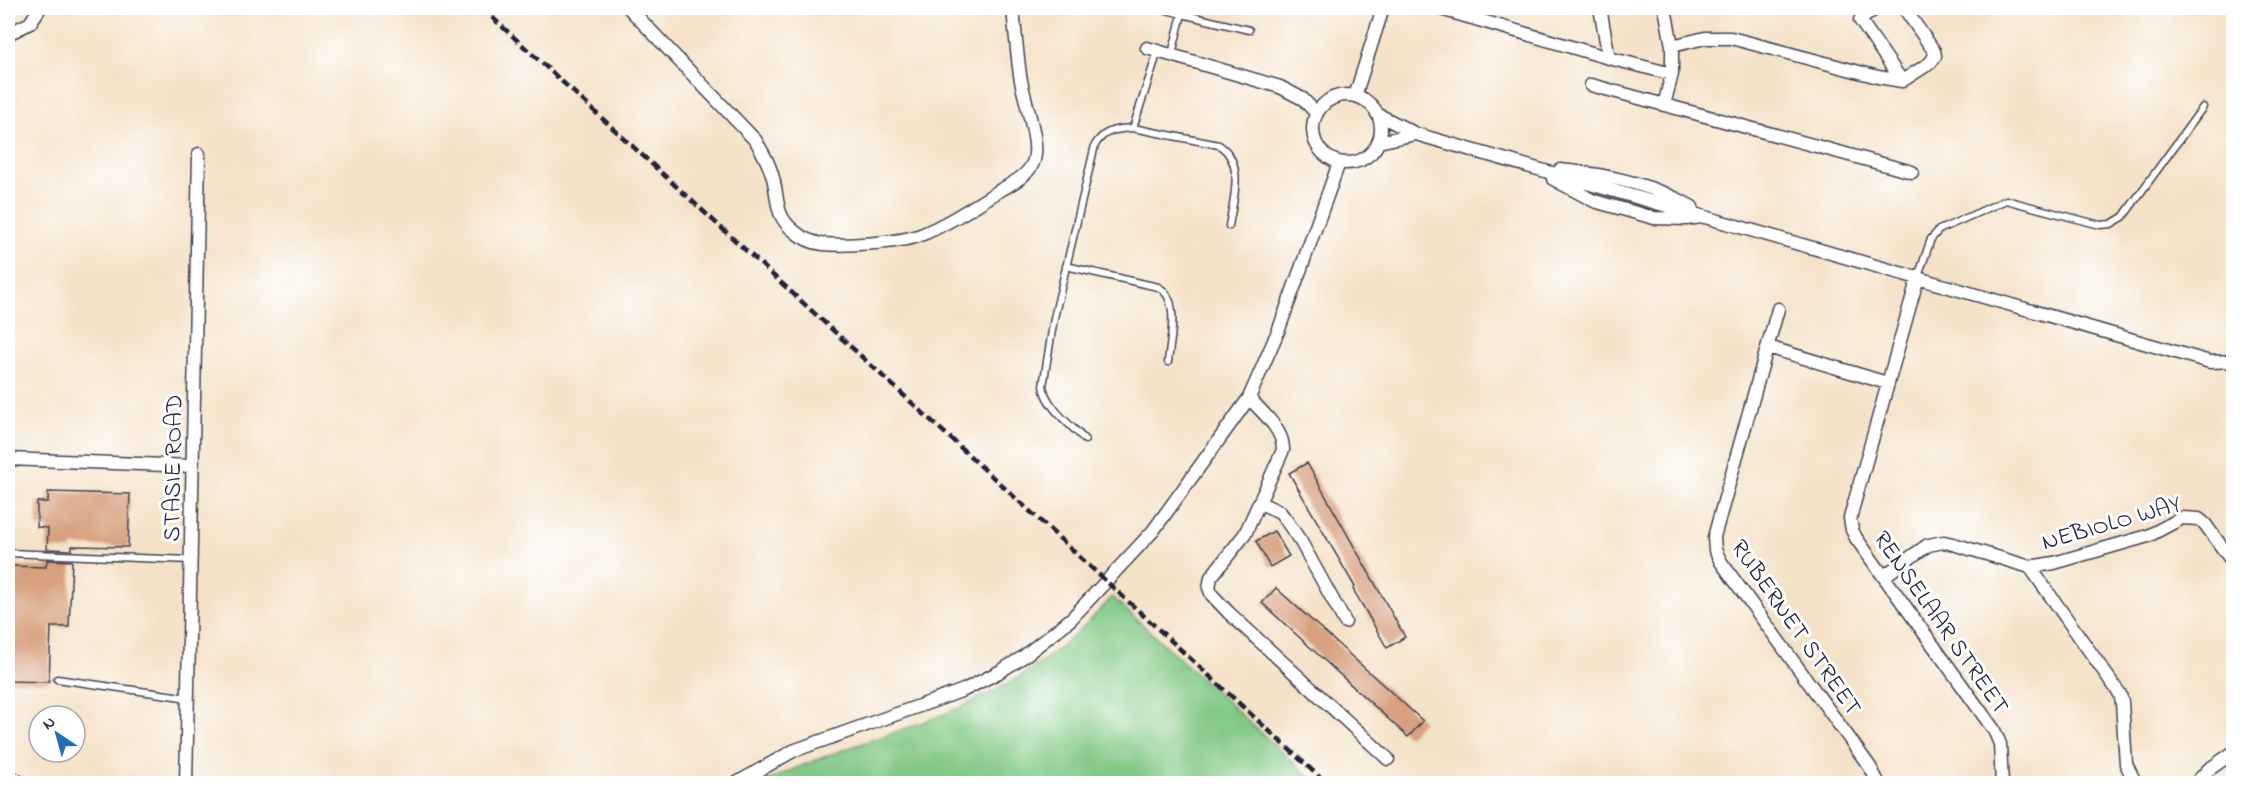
<svg xmlns="http://www.w3.org/2000/svg" width="2241" height="791" viewBox="0 0 2241 791" font-family="'Indie Flower',sans-serif">
	<rect width="100%" height="100%" fill="#fff"/>
	<filter id="ink" filterUnits="userSpaceOnUse"><feTurbulence type="fractalNoise" baseFrequency=".0167" numOctaves="2"/><feDisplacementMap in="SourceGraphic" scale="12" xChannelSelector="R" yChannelSelector="G"/><feConvolveMatrix kernelMatrix="1 2 1 2 8 2 1 2 1" color-interpolation-filters="sRGB"/></filter>
	<filter id="wash" filterUnits="userSpaceOnUse"><feTurbulence type="fractalNoise" baseFrequency=".008" numOctaves="4" result="noise"/><feDisplacementMap in="SourceGraphic" scale="24" xChannelSelector="R" yChannelSelector="G"/><feGaussianBlur stdDeviation="1.35" result="paint"/><feColorMatrix in="noise" values="0 0 0 0 0 0 0 0 0 0 0 0 0 0 0 0 0 1.4 0 .05"/><feComposite in="paint" operator="in"/></filter>
	<g filter="url(#wash)">
		<rect width="100%" height="100%" fill="#f4e2c8"/>
		<path fill="#81c884" stroke="#527560" stroke-width="1.5" d="M 1112,597 L 1316,783 L 764,783 C 841,744 928,728 1002,687 C 1044,664 1080,633 1112,597 Z"/>
		<g id="blocks">
			<path fill="#d8a07e" d="M 1307,463 L 1405,637 L 1387,648 L 1353,589 L 1355,587 L 1289,473 Z
				M 48,492 L 130,494 L 128,547 L 72,546 L 72,550 L 47,549 L 48,528 L 37,527 L 37,502 L 48,502 Z
				M 1274,531 L 1289,556 L 1270,567 L 1256,541 Z
				M 47,560 L 72,561 L 69,627 L 51,627 L 49,682 L 8,681 L 8,566 L 46,567 Z
				M 1276,588 L 1423,721 L 1408,737 L 1262,603 Z"/>
		</g>
	</g>
	<g filter="url(#ink)">
		<use href="#blocks" fill-opacity="0" stroke="#423f50" stroke-width="1.5"/>
		<g fill="none" stroke-linecap="round" stroke-linejoin="round">
			<defs>
				<path id="lane" d="M 1159,8 L 1182,14
					M 1172,54 L 1182,14 L 1249,30
					M 1133,128 L 1219,145 C 1246,163 1233,200 1229,226
					M 1066,266 L 1158,287 C 1181,298 1170,340 1168,362
					M 1918,277 L 1931,239 L 1939,230 L 2006,200 L 2100,225 L 2111,224 L 2123,217 L 2203,107
					M 1085,440 C 1071,425 1046,407 1043,386 L 1054,318 L 1095,145 C 1104,130 1116,129 1133,128 L 1158,51
					M 8,553 L 191,560
					M 57,679 L 189,698"/>
				<path id="street" d="M 629,8 L 756,141 C 763,153 770,165 773,178 C 779,200 774,215 794,231 C 802,238 813,243 823,244 C 846,246 896,243 918,236 C 944,226 970,209 994,194 C 1008,185 1029,177 1034,160 C 1040,140 1023,98 1020,75 C 1017,53 1015,30 1013,8
					M 1876,8 L 1860,20 L 1902,81
					M 1441,9 L 1609,58 L 1600,8
					M 8,34 L 30,23 L 40,8
					M 1672,46 L 1705,38 L 1731,38 L 1878,77 L 1902,81 L 1930,63 L 1935,56 L 1934,51 L 1904,8
					M 1147,48 L 1280,87 L 1303,99 L 1316,113
					M 1609,58 L 1672,74 L 1672,46 L 1665,8
					M 1591,85 L 1912,172
					M1313 129a34 34 0 1 1 68 0a34 34 0 1 1-68 0Z
					M 1355,96 L 1383,8
					M 1664,105 L 1672,74
					M 1377,114 L 1416,134 L 2210,362 L 2234,361
					M 1378,142 L 1416,134
					M 1560,170 C 1604,174 1654,185 1692,207
					M 1553,179 L 1594,201 L 1654,218 L 1686,219 L 1702,217
					M 1918,277 L 1850,518 L 1852,530 L 1856,538 L 1994,730 L 2000,744 L 2002,784
					M 1778,309 L 1714,537 L 1715,550 L 1721,562 L 1870,767 L 1879,784
					M 1768,347 L 1887,383
					M 1249,398 C 1262,412 1284,430 1283,450 L 1245,534 L 1211,577 L 1209,588 L 1212,595 L 1229,613 L 1388,759
					M 8,459 L 192,466
					M 1260,503 L 1280,512 L 1286,520 L 1301,542 L 1345,622
					M 2030,567 L 2120,694 L 2122,702 L 2126,764 L 2136,784
					M 1884,576 L 1928,545 L 1944,542 L 1953,544 L 2030,567 L 2054,563 L 2148,536 L 2182,518 L 2199,519 L 2205,524 L 2234,564
					M 186,784 L 199,154
					M 735,784 L 793,751 L 964,690 L 999,672 L 1023,657 L 1071,619 L 1153,531 L 1249,398 L 1279,329 L 1339,163
					M 2195,784 L 2208,770 L 2234,752"/>
				<path id="primary" d="M 8,779 L 16,784"/>
			</defs>
			<use href="#lane" stroke="#423f50" stroke-width="9"/>
			<use href="#street" stroke="#423f50" stroke-width="15"/>
			<use href="#primary" stroke="#423f50" stroke-width="22"/>
			<use href="#lane" stroke="#fff" stroke-width="6"/>
			<use href="#street" stroke="#fff" stroke-width="12"/>
			<use href="#primary" stroke="#fff" stroke-width="20"/>
			<path stroke="#22223b" stroke-width="4.5" stroke-dasharray="9 4.5" stroke-linecap="butt" d="M 482,8 L 1327,784"/>
		</g>
	</g>
	<g text-anchor="middle" stroke-width="6" stroke-linejoin="round" paint-order="stroke">
		<g font-size="24" fill="#22223b" stroke="#fff">
			<text transform="translate(172 468) rotate(-89)" y="8">STASIE ROAD</text>
			<text transform="translate(2111 522) rotate(-16)" y="8">NEBIOLO WAY</text>
			<text transform="translate(1942 622) rotate(55)" y="8">RENSELAAR STREET</text>
			<text transform="translate(1797 627) rotate(55)" y="8">RUBERNET STREET</text>
		</g>
	</g>
	<rect width="2241" height="791" fill="none" stroke="#fff" stroke-width="30"/>
	<g transform="translate(57 734) rotate(324)"><circle r="28" fill="#ffffff" stroke="#a7a7b1" stroke-width="1.5"/>
	<path d="M0-4.5L10 22L0 15L-10 22Z" fill="#1f6fb2"/>
	<text y="-9" font-size="16" font-weight="bold" text-anchor="middle" fill="#22223b">N</text>
	</g>
</svg>
